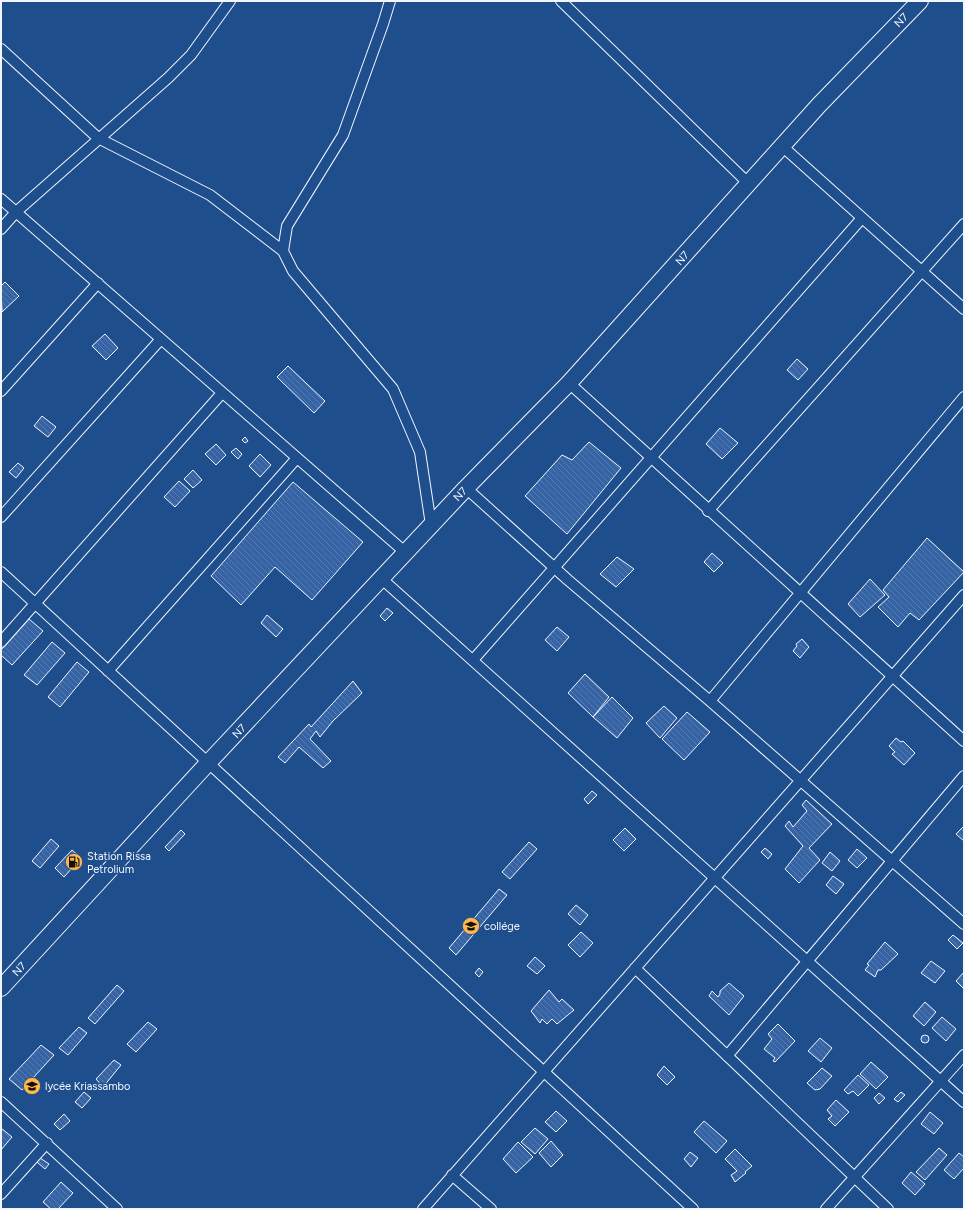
<svg xmlns="http://www.w3.org/2000/svg" width="965" height="1210" viewBox="0 0 965 1210" font-family="Figtree,sans-serif">
	<defs>
		<pattern id="building-back-hatch" width="6" height="6" patternUnits="userSpaceOnUse"><rect width="6" height="6" fill="#3563a3"/><path d="M-1 5l2 2M0 0l6 6M5-1l2 2" fill="none" stroke="#537ab1"/></pattern>
	</defs>
	<rect width="100%" height="100%" fill="#1f4e8c"/>
	<path fill="url(#building-back-hatch)" stroke="#f2f6ff" d="M 5,282 L 19,296 L 2,312 L 1,286 Z
		M 105,334 L 118,348 L 106,360 L 92,346 Z
		M 797,359 L 808,369 L 798,380 L 787,370 Z
		M 288,366 L 325,401 L 314,413 L 277,377 Z
		M 42,416 L 56,427 L 48,437 L 34,426 Z
		M 720,428 L 738,443 L 722,459 L 706,444 Z
		M 245,437 L 248,441 L 245,443 L 242,440 Z
		M 589,442 L 621,468 L 567,534 L 525,496 L 562,455 L 572,460 Z
		M 216,444 L 226,455 L 216,465 L 205,454 Z
		M 236,448 L 242,454 L 238,459 L 231,452 Z
		M 260,454 L 271,465 L 260,477 L 249,466 Z
		M 18,463 L 24,468 L 16,478 L 9,472 Z
		M 193,470 L 202,480 L 193,488 L 184,479 Z
		M 179,481 L 190,491 L 175,507 L 164,497 Z
		M 293,482 L 363,542 L 312,600 L 275,567 L 241,605 L 211,576 Z
		M 927,538 L 964,572 L 919,620 L 910,613 L 898,627 L 878,607 L 889,597 L 883,590 Z
		M 712,553 L 723,563 L 714,572 L 704,562 Z
		M 617,557 L 634,569 L 616,587 L 600,574 Z
		M 870,579 L 885,595 L 860,617 L 848,604 Z
		M 387,608 L 393,613 L 385,621 L 380,616 Z
		M 267,615 L 283,629 L 276,637 L 261,623 Z
		M 29,619 L 43,631 L 12,665 L 1,655 L 1,650 Z
		M 557,627 L 569,637 L 557,651 L 545,640 Z
		M 802,639 L 809,647 L 800,658 L 793,651 L 797,646 L 796,644 Z
		M 52,642 L 65,653 L 37,685 L 24,675 Z
		M 77,662 L 89,672 L 60,707 L 48,697 Z
		M 585,674 L 609,697 L 593,717 L 568,693 Z
		M 353,681 L 362,693 L 333,721 L 320,737 L 316,731 L 310,739 L 331,761 L 323,768 L 299,747 L 285,763 L 278,757 L 309,724 L 311,727 Z
		M 612,697 L 633,718 L 617,738 L 593,717 Z
		M 664,706 L 677,718 L 660,738 L 646,723 Z
		M 687,712 L 710,732 L 684,760 L 662,739 Z
		M 896,738 L 901,742 L 903,741 L 915,753 L 904,765 L 892,754 L 895,752 L 889,746 Z
		M 592,791 L 597,795 L 588,804 L 584,799 Z
		M 806,800 L 832,824 L 809,848 L 820,860 L 799,883 L 785,869 L 803,846 L 785,826 L 789,821 L 793,827 L 807,811 L 802,805 Z
		M 964,826 L 964,841 L 956,834 Z
		M 625,828 L 636,839 L 624,851 L 613,840 Z
		M 181,830 L 185,834 L 169,851 L 165,847 Z
		M 51,839 L 59,846 L 40,868 L 32,861 Z
		M 529,842 L 537,849 L 510,879 L 502,872 Z
		M 765,848 L 772,854 L 768,859 L 761,852 Z
		M 857,849 L 867,858 L 857,868 L 848,860 Z
		M 72,850 L 81,858 L 64,877 L 55,868 Z
		M 830,852 L 840,861 L 832,871 L 822,863 Z
		M 833,876 L 844,884 L 836,894 L 826,885 Z
		M 499,889 L 507,895 L 456,955 L 449,948 Z
		M 576,905 L 588,915 L 580,925 L 568,914 Z
		M 581,932 L 593,943 L 580,957 L 568,945 Z
		M 953,935 L 963,943 L 957,949 L 948,940 Z
		M 885,942 L 898,954 L 881,970 L 878,970 L 875,977 L 865,970 L 869,965 L 867,964 Z
		M 535,957 L 545,966 L 537,974 L 527,966 Z
		M 931,961 L 945,971 L 935,983 L 921,973 Z
		M 479,968 L 483,972 L 479,977 L 475,973 Z
		M 964,972 L 964,989 L 956,981 Z
		M 729,983 L 744,996 L 729,1015 L 709,996 L 712,991 L 718,997 L 720,994 L 720,991 Z
		M 117,985 L 124,991 L 95,1024 L 88,1018 Z
		M 549,990 L 559,1002 L 562,999 L 574,1010 L 557,1024 L 552,1019 L 547,1024 L 542,1019 L 540,1023 L 531,1011 Z
		M 925,1002 L 936,1012 L 924,1026 L 913,1016 Z
		M 942,1017 L 956,1029 L 946,1041 L 932,1028 Z
		M 148,1022 L 157,1029 L 136,1052 L 127,1044 Z
		M 778,1024 L 795,1041 L 775,1062 L 773,1061 L 775,1058 L 764,1049 L 772,1039 L 768,1034 Z
		M 79,1027 L 87,1033 L 68,1055 L 59,1048 Z
		M921 1039a4 4 0 1 1 8 0a4 4 0 1 1-8 0Z
		M 820,1038 L 832,1048 L 821,1062 L 808,1051 Z
		M 41,1045 L 54,1055 L 22,1090 L 9,1079 Z
		M 114,1060 L 121,1065 L 103,1087 L 96,1079 Z
		M 871,1062 L 888,1077 L 876,1089 L 860,1074 Z
		M 664,1066 L 675,1077 L 667,1085 L 657,1075 Z
		M 822,1068 L 832,1076 L 820,1089 L 815,1090 L 807,1083 Z
		M 858,1075 L 869,1085 L 858,1096 L 853,1091 L 848,1094 L 844,1090 Z
		M 84,1092 L 91,1098 L 82,1108 L 75,1102 Z
		M 901,1092 L 905,1095 L 898,1102 L 894,1099 Z
		M 879,1093 L 885,1098 L 879,1104 L 874,1098 Z
		M 836,1100 L 849,1112 L 835,1126 L 828,1119 L 832,1116 L 827,1110 Z
		M 556,1111 L 567,1121 L 556,1132 L 545,1122 Z
		M 930,1112 L 943,1123 L 934,1134 L 921,1124 Z
		M 64,1114 L 70,1121 L 60,1130 L 54,1124 Z
		M 704,1121 L 727,1141 L 716,1153 L 694,1132 Z
		M 1,1128 L 12,1137 L 1,1150 Z
		M 535,1128 L 548,1139 L 535,1154 L 521,1142 Z
		M 551,1141 L 563,1155 L 551,1167 L 539,1153 Z
		M 518,1142 L 533,1157 L 516,1173 L 503,1159 Z
		M 939,1148 L 947,1155 L 925,1180 L 916,1172 Z
		M 735,1149 L 752,1166 L 745,1172 L 746,1173 L 735,1182 L 731,1175 L 737,1171 L 725,1159 Z
		M 690,1152 L 698,1158 L 691,1167 L 684,1159 Z
		M 959,1153 L 964,1157 L 964,1168 L 954,1179 L 944,1170 Z
		M 40,1158 L 49,1164 L 45,1169 L 37,1162 Z
		M 911,1172 L 925,1184 L 915,1195 L 902,1183 Z
		M 61,1182 L 73,1193 L 58,1209 L 51,1209 L 43,1202 Z"/>
	<g fill="none" stroke-linecap="round" stroke-linejoin="round">
		<defs>
			<path id="minor" d="M 390,1 L 383,24 L 343,135 L 287,226 L 283,251 L 293,271 L 393,389 L 420,452 L 431,525
				M 561,1 L 748,183
				M 1,49 L 98,138 L 210,195 L 283,251
				M 782,146 L 964,309
				M 1,199 L 406,553
				M 1,229 L 16,212 L 168,78 L 191,55 L 230,1
				M 569,383 L 964,741
				M 1,391 L 98,283
				M 466,488 L 568,580 L 710,701 L 964,924
				M 708,511 L 964,224
				M 1,517 L 161,339
				M 1,572 L 693,1209
				M 382,579 L 964,1102
				M 1,642 L 222,393
				M 473,660 L 862,218
				M 108,671 L 297,458
				M 710,701 L 964,397
				M 635,968 L 888,1209
				M 727,1056 L 964,776
				M 1,1102 L 117,1209
				M 452,1175 L 491,1209
				M 1,1194 L 47,1143
				M 423,1209 L 964,595
				M 826,1209 L 964,1055"/>
			<path id="primary" d="M 1,988 L 208,763 L 466,488 L 569,383 L 819,105 L 920,1"/>
		</defs>
		<use href="#minor" stroke="#f2f6ff" stroke-width="12"/>
		<use href="#primary" stroke="#f2f6ff" stroke-width="18"/>
		<use href="#minor" stroke="#1f4e8c" stroke-width="10"/>
		<use href="#primary" stroke="#1f4e8c" stroke-width="16"/>
	</g>
	<defs>
		<symbol id="fuel-disc" viewBox="-11 -11 22 22"><circle r="9.5" fill="#ffb74d" stroke="#1f4e8c"/><path d="M-5.5-6h7V0h2V4h1.3V-2.5L3-4.5l.8-.8L6-3V5H2.5V1h-1V6h-7ZM-4.2-4.7v3.2H.2V-4.7Z" fill="#111"/></symbol>
		<symbol id="school-disc" viewBox="-11 -11 22 22"><circle r="9.5" fill="#ffb74d" stroke="#1f4e8c"/><path d="M0-5L7-2L0 1L-7-2ZM-4 1L0 2.5L4 1V4Q0 6-4 4Z" fill="#111"/></symbol>
	</defs>
	<g fill-rule="evenodd">
		<use href="#fuel-disc" x="64" y="852" width="20" height="20"/>
		<use href="#school-disc" x="461" y="916" width="20" height="20"/>
		<use href="#school-disc" x="22" y="1076" width="20" height="20"/>
	</g>
	<g text-anchor="middle" stroke-width="3" stroke-linejoin="round" paint-order="stroke">
		<g font-size="11" fill="#f2f6ff" stroke="#1f4e8c">
			<text transform="translate(901 20) rotate(-46)" y="4">N7</text>
			<text transform="translate(682 258) rotate(-48)" y="4">N7</text>
			<text transform="translate(460 494) rotate(-47)" y="4">N7</text>
			<text transform="translate(239 731) rotate(-47)" y="4">N7</text>
			<text transform="translate(19 969) rotate(-47)" y="4">N7</text>
		</g>
		<g font-size="11" fill="#f2f6ff" stroke="#1f4e8c" text-anchor="start">
			<text x="87" y="860">Station Rissa<tspan x="87" dy="13">Petrolium</tspan></text>
			<text x="484" y="930">collége</text>
			<text x="45" y="1090">lycée Kriassambo</text>
		</g>
	</g>
	<rect width="965" height="1210" fill="none" stroke="#f2f6ff" stroke-width="4"/>
</svg>
